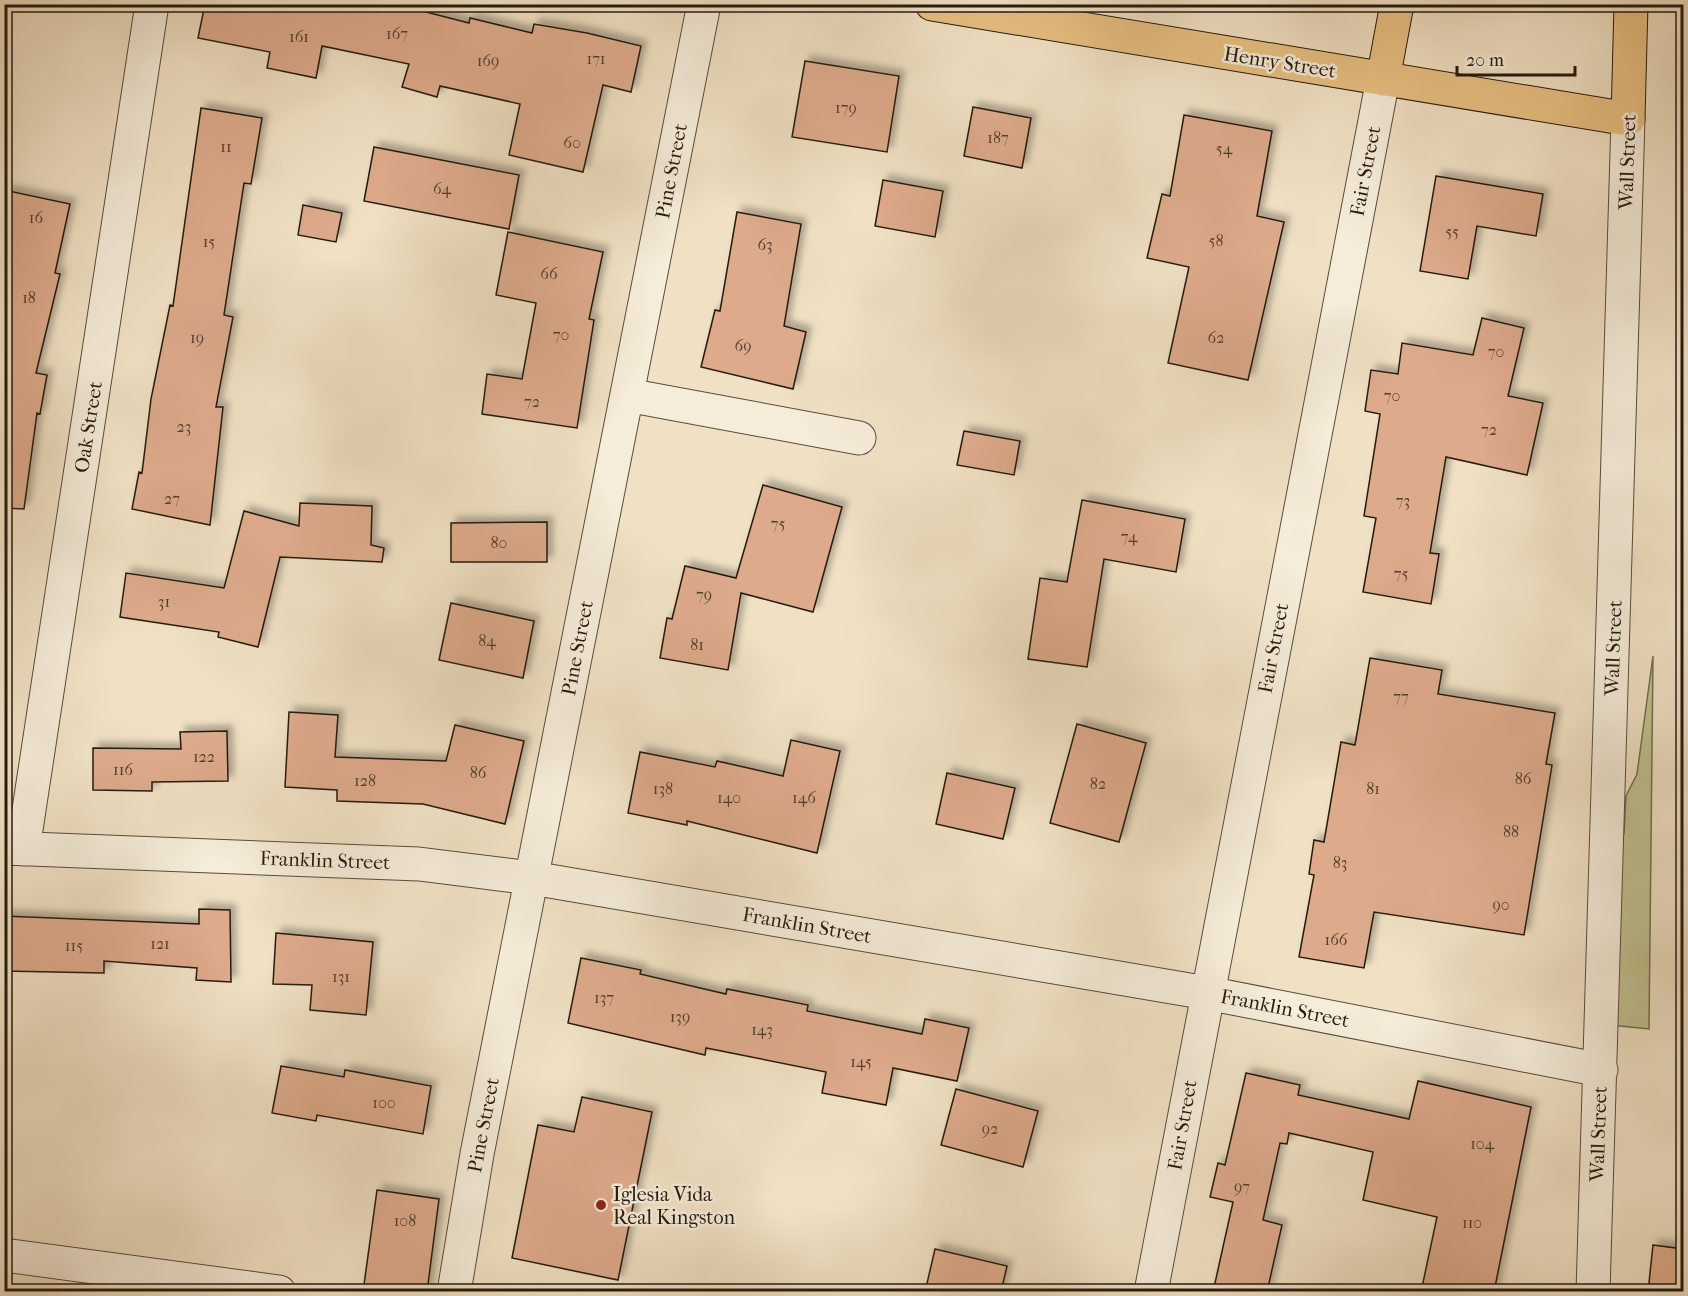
<svg xmlns="http://www.w3.org/2000/svg" width="1688" height="1296" viewBox="0 0 1688 1296" font-family="'IM FELL French Canon',serif">
	<defs>
		<filter id="shadow"><feDropShadow dx="5.5" dy="-5.5" stdDeviation="3" flood-color="#0004"/></filter>
	</defs>
	<rect width="100%" height="100%" fill="#f0e1c4"/>
	<filter id="stains"><feTurbulence type="fractalNoise" baseFrequency=".00333" numOctaves="4"/><feColorMatrix values="0 0 0 0 .2 0 0 0 0 .09 0 0 0 0 .02 0 0 0 .5 -.17"/></filter>
	<radialGradient id="worn" r=".72"><stop offset=".6" stop-color="#630" stop-opacity="0"/><stop offset="1" stop-color="#630" stop-opacity=".3"/></radialGradient>
	<path fill="#c0c18f" stroke="#726e4f" stroke-width="1.5" d="M 1653,656 L 1649,1029 L 1611,1025 L 1616,841 L 1624,834 L 1626,796 L 1637,774 Z"/>
	<path fill="#ddaa8b" stroke="#251b0f" stroke-width="1.5" filter="url(#shadow)" d="M 205,4 L 395,4 L 469,23 L 470,18 L 532,33 L 534,24 L 587,33 L 641,46 L 631,92 L 603,85 L 583,172 L 509,155 L 520,104 L 440,86 L 437,97 L 402,87 L 409,64 L 322,46 L 316,78 L 267,68 L 270,52 L 198,38 Z
		M 805,61 L 899,76 L 887,152 L 792,137 Z
		M 973,107 L 1031,118 L 1022,168 L 964,156 Z
		M 201,108 L 262,118 L 251,184 L 244,183 L 224,315 L 233,317 L 216,407 L 223,407 L 210,525 L 132,509 L 139,472 L 142,473 L 151,399 L 170,305 L 173,306 Z
		M 1184,115 L 1272,131 L 1257,216 L 1284,222 L 1248,380 L 1168,363 L 1189,267 L 1147,258 L 1162,194 L 1170,196 Z
		M 374,147 L 519,175 L 509,229 L 364,201 Z
		M 1436,176 L 1543,194 L 1536,236 L 1477,226 L 1468,279 L 1420,271 Z
		M 883,180 L 943,191 L 935,237 L 875,226 Z
		M 4,190 L 70,204 L 55,273 L 60,274 L 36,373 L 47,375 L 40,414 L 37,413 L 24,509 L 4,508 Z
		M 303,205 L 342,213 L 336,242 L 298,235 Z
		M 737,212 L 801,224 L 784,326 L 806,332 L 793,389 L 701,367 L 715,310 L 720,311 Z
		M 508,232 L 603,252 L 589,319 L 594,320 L 577,428 L 482,414 L 487,374 L 522,379 L 536,303 L 496,295 Z
		M 1482,318 L 1524,328 L 1508,396 L 1543,403 L 1527,475 L 1446,457 L 1430,553 L 1439,554 L 1431,604 L 1363,592 L 1376,518 L 1364,516 L 1380,414 L 1365,411 L 1371,370 L 1398,374 L 1402,343 L 1473,355 Z
		M 964,431 L 1020,441 L 1014,475 L 957,465 Z
		M 763,485 L 842,507 L 813,612 L 741,593 L 728,670 L 660,658 L 667,618 L 672,619 L 685,566 L 736,578 Z
		M 1082,500 L 1185,519 L 1176,572 L 1104,559 L 1087,667 L 1028,659 L 1040,578 L 1067,582 Z
		M 300,503 L 372,506 L 371,545 L 384,548 L 382,562 L 280,557 L 258,647 L 218,637 L 219,632 L 120,617 L 126,573 L 224,588 L 244,511 L 299,526 Z
		M 547,522 L 547,562 L 451,562 L 451,523 Z
		M 451,603 L 534,621 L 523,678 L 439,660 Z
		M 1370,658 L 1442,670 L 1438,694 L 1555,713 L 1546,764 L 1552,765 L 1524,935 L 1374,912 L 1364,968 L 1299,957 L 1314,875 L 1309,874 L 1314,840 L 1324,842 L 1341,742 L 1355,745 Z
		M 289,712 L 338,715 L 335,757 L 446,761 L 455,725 L 524,741 L 505,824 L 423,804 L 337,801 L 337,790 L 285,787 Z
		M 1077,724 L 1146,743 L 1119,842 L 1050,823 Z
		M 227,731 L 228,781 L 152,782 L 152,791 L 93,790 L 93,748 L 181,749 L 180,732 Z
		M 791,740 L 840,751 L 817,853 L 687,821 L 687,825 L 628,813 L 640,752 L 715,767 L 717,761 L 783,776 Z
		M 947,773 L 1015,788 L 1003,839 L 936,824 Z
		M 199,909 L 230,910 L 231,982 L 196,980 L 197,968 L 104,961 L 104,973 L 4,971 L 4,916 L 199,924 Z
		M 276,933 L 373,942 L 366,1015 L 310,1010 L 312,985 L 273,984 Z
		M 581,958 L 641,970 L 640,974 L 726,994 L 727,989 L 808,1005 L 807,1011 L 922,1034 L 925,1019 L 969,1028 L 957,1081 L 893,1068 L 886,1105 L 822,1093 L 826,1072 L 706,1048 L 705,1055 L 568,1023 Z
		M 281,1066 L 344,1077 L 345,1070 L 431,1086 L 423,1134 L 317,1115 L 316,1121 L 272,1113 Z
		M 1246,1073 L 1300,1085 L 1298,1095 L 1409,1119 L 1418,1081 L 1531,1107 L 1494,1292 L 1421,1292 L 1437,1217 L 1363,1200 L 1373,1152 L 1289,1133 L 1287,1144 L 1280,1143 L 1263,1220 L 1282,1225 L 1267,1292 L 1213,1292 L 1233,1202 L 1210,1197 L 1218,1163 L 1225,1165 Z
		M 956,1089 L 1038,1111 L 1023,1167 L 941,1145 Z
		M 582,1097 L 652,1112 L 618,1280 L 512,1258 L 538,1125 L 574,1132 Z
		M 377,1190 L 439,1199 L 427,1292 L 363,1292 Z
		M 1653,1245 L 1683,1249 L 1683,1292 L 1648,1292 Z
		M 935,1249 L 1007,1266 L 1001,1292 L 925,1292 Z"/>
	<g fill="none" stroke-linecap="round" stroke-linejoin="round">
		<defs>
			<path id="minor" d="M 627,395 L 859,438
				M 4,848 L 419,864 L 532,878 L 1207,993 L 1601,1070
				M 23,849 L 152,4
				M 4,1255 L 279,1292
				M 454,1292 L 477,1154 L 704,4
				M 1151,1292 L 1383,79
				M 1593,1292 L 1628,119"/>
			<path id="major" d="M 932,4 L 1628,119 L 1631,4
				M 1383,79 L 1397,4"/>
		</defs>
		<use href="#minor" stroke="#584c3c" stroke-width="35"/>
		<use href="#major" stroke="#251b0f" stroke-width="35"/>
		<use href="#minor" stroke="#f5ecd9" stroke-width="33"/>
		<use href="#major" stroke="#e8c082" stroke-width="33"/>
	</g>
	<circle fill="#8f2418" stroke="#f5ecd9" stroke-width="2" cx="601" cy="1205" r="6"/>
	<g text-anchor="middle" stroke-width="5" stroke-linejoin="round" paint-order="stroke">
		<g font-size="16" fill="#533f2e">
			<text x="397" y="39">167</text>
			<text x="299" y="42">161</text>
			<text x="596" y="64">171</text>
			<text x="488" y="66">169</text>
			<text x="846" y="113">179</text>
			<text x="998" y="143">187</text>
			<text x="572" y="148">60</text>
			<text x="226" y="152">11</text>
			<text x="1224" y="154">54</text>
			<text x="442" y="194">64</text>
			<text x="36" y="223">16</text>
			<text x="1452" y="237">55</text>
			<text x="1216" y="246">58</text>
			<text x="209" y="247">15</text>
			<text x="765" y="250">63</text>
			<text x="549" y="279">66</text>
			<text x="29" y="303">18</text>
			<text x="561" y="340">70</text>
			<text x="197" y="343">19</text>
			<text x="1216" y="343">62</text>
			<text x="743" y="351">69</text>
			<text x="1496" y="357">70</text>
			<text x="1392" y="401">70</text>
			<text x="532" y="407">72</text>
			<text x="184" y="432">23</text>
			<text x="1489" y="435">72</text>
			<text x="172" y="504">27</text>
			<text x="1403" y="506">73</text>
			<text x="778" y="529">75</text>
			<text x="1129" y="542">74</text>
			<text x="499" y="548">80</text>
			<text x="1401" y="579">75</text>
			<text x="704" y="600">79</text>
			<text x="164" y="607">31</text>
			<text x="487" y="646">84</text>
			<text x="697" y="650">81</text>
			<text x="1401" y="702">77</text>
			<text x="204" y="762">122</text>
			<text x="123" y="775">116</text>
			<text x="478" y="778">86</text>
			<text x="1523" y="784">86</text>
			<text x="365" y="786">128</text>
			<text x="1098" y="789">82</text>
			<text x="663" y="794">138</text>
			<text x="1373" y="794">81</text>
			<text x="729" y="803">140</text>
			<text x="804" y="803">146</text>
			<text x="1511" y="837">88</text>
			<text x="1340" y="868">83</text>
			<text x="1501" y="910">90</text>
			<text x="1336" y="945">166</text>
			<text x="160" y="949">121</text>
			<text x="74" y="951">115</text>
			<text x="341" y="982">131</text>
			<text x="604" y="1003">137</text>
			<text x="680" y="1022">139</text>
			<text x="762" y="1035">143</text>
			<text x="861" y="1067">145</text>
			<text x="384" y="1108">100</text>
			<text x="990" y="1134">92</text>
			<text x="1482" y="1149">104</text>
			<text x="1242" y="1192">97</text>
			<text x="405" y="1226">108</text>
			<text x="1472" y="1228">110</text>
		</g>
		<g font-size="20" fill="#251b0f" stroke="#f5ecd9">
			<text transform="translate(1280 62) rotate(9)" y="7">Henry Street</text>
			<text transform="translate(1627 162) rotate(-88)" y="7">Wall Street</text>
			<text transform="translate(671 171) rotate(-79)" y="7">Pine Street</text>
			<text transform="translate(1365 171) rotate(-79)" y="7">Fair Street</text>
			<text transform="translate(88 427) rotate(-81)" y="7">Oak Street</text>
			<text transform="translate(577 648) rotate(-79)" y="7">Pine Street</text>
			<text transform="translate(1273 648) rotate(-79)" y="7">Fair Street</text>
			<text transform="translate(1613 648) rotate(-88)" y="7">Wall Street</text>
			<text transform="translate(325 860) rotate(2)" y="7">Franklin Street</text>
			<text transform="translate(807 925) rotate(10)" y="7">Franklin Street</text>
			<text transform="translate(1285 1008) rotate(11)" y="7">Franklin Street</text>
			<text transform="translate(483 1125) rotate(-79)" y="7">Pine Street</text>
			<text transform="translate(1182 1125) rotate(-80)" y="7">Fair Street</text>
			<text transform="translate(1598 1134) rotate(-88)" y="7">Wall Street</text>
		</g>
		<g font-size="20" fill="#251b0f" stroke="#f5ecd9" text-anchor="start">
			<text x="613" y="1201">Iglesia Vida<tspan x="613" dy="23">Real Kingston</tspan></text>
		</g>
	</g>
	<rect width="1688" height="1296" fill="none" stroke="#f0e1c4" stroke-width="24"/>
	<rect x="6" y="6" width="1676" height="1284" fill="none" stroke="#251b0f" stroke-width="3"/>
	<rect x="12" y="12" width="1664" height="1272" fill="none" stroke="#251b0f" stroke-width="1.5"/>
	<path d="M1457 66v9h118v-9" fill="none" stroke="#251b0f" stroke-width="3"/>
	<text x="1466" y="66" font-size="18" fill="#251b0f" stroke="#f5ecd9" stroke-width="4.5" paint-order="stroke">20 m</text>
	<rect width="100%" height="100%" filter="url(#stains)"/>
	<rect width="100%" height="100%" fill="url(#worn)"/>
</svg>
